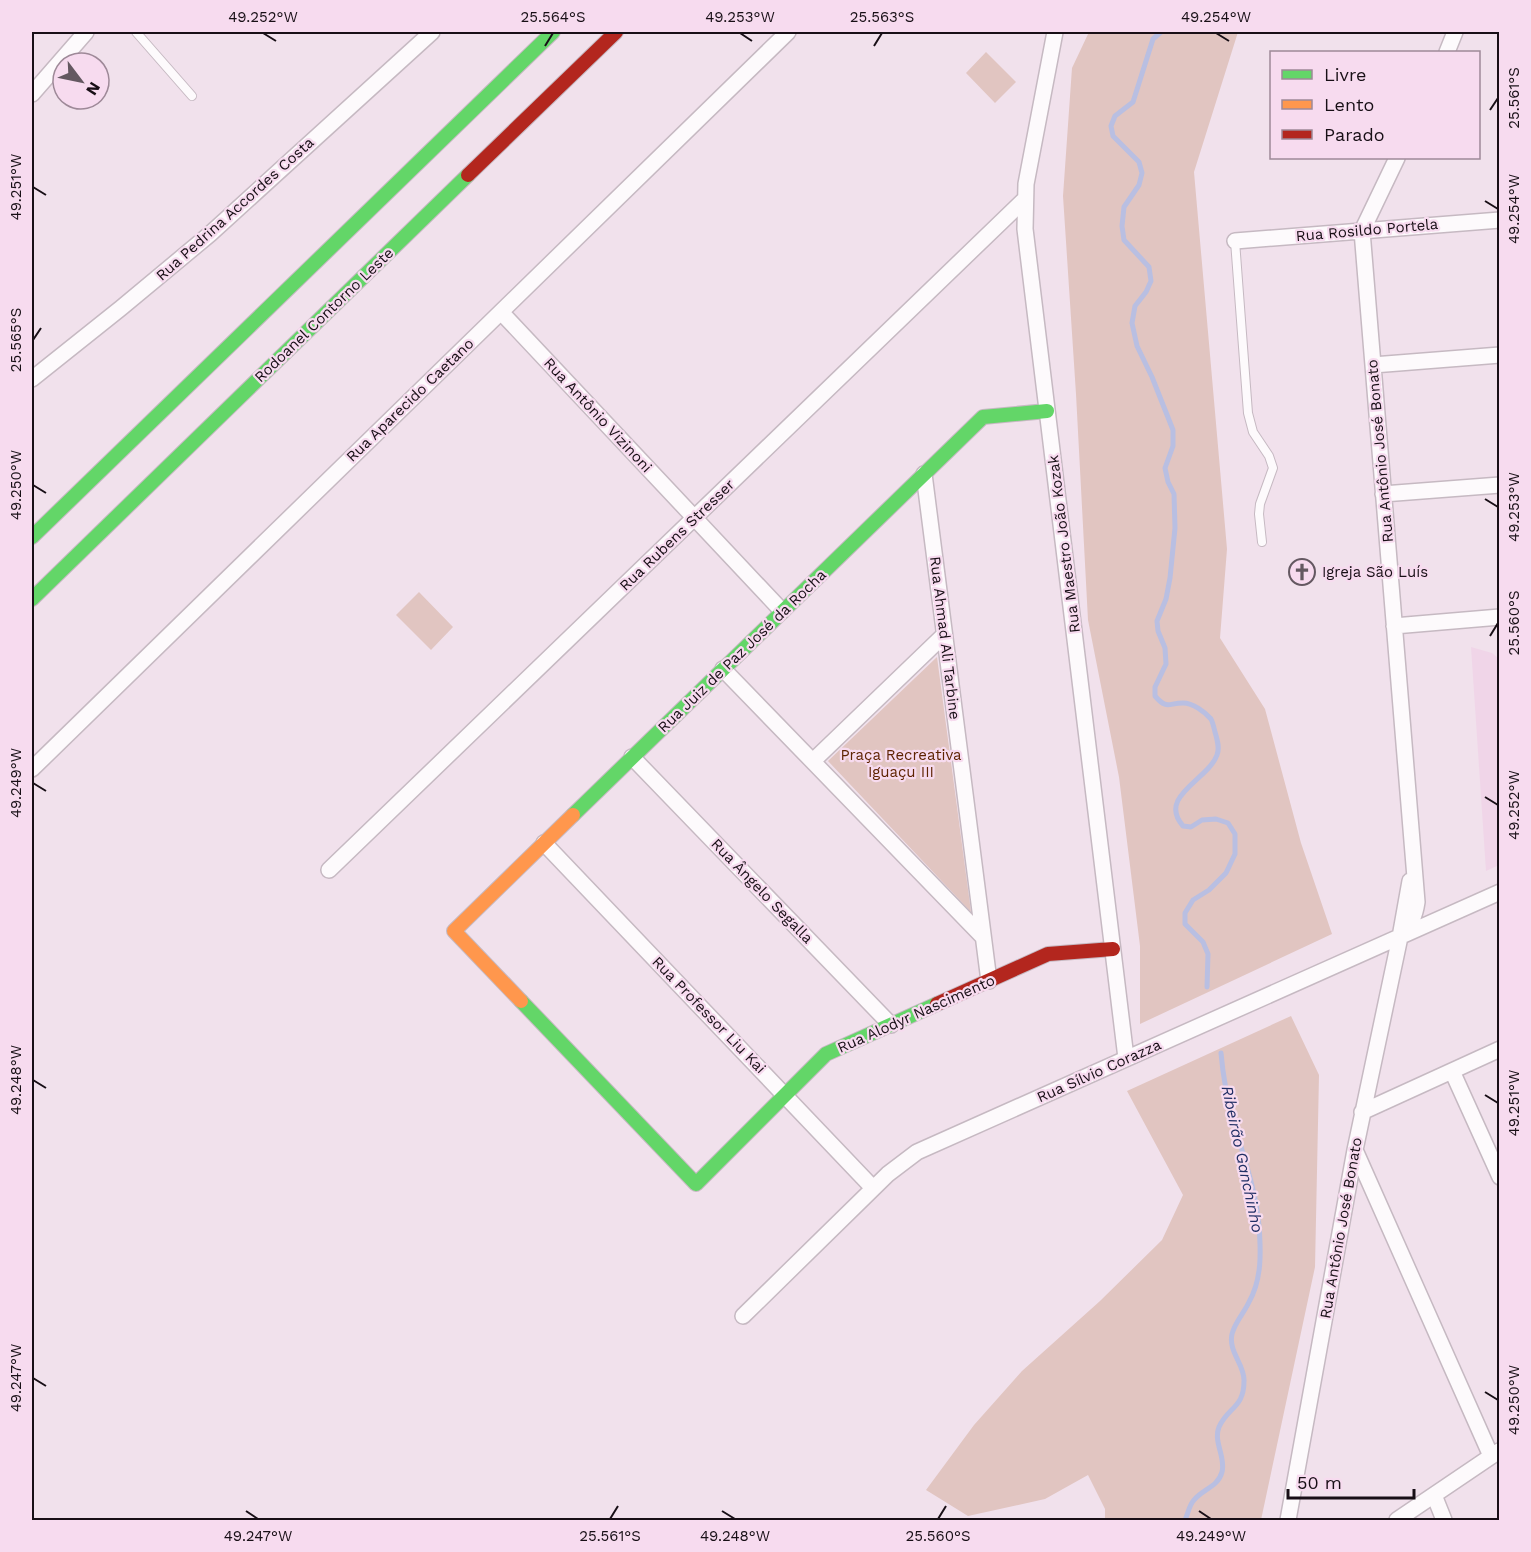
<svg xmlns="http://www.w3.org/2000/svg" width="1531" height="1552" viewBox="0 0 1531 1552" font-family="'Work Sans',sans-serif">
	<rect width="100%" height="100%" fill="#f1e1ec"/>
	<path fill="#f0d5e8" d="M 1471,647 L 1492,653 L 1499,659 L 1499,865 L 1486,871 Z"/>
	<path fill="#e1c5c1" d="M 1089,32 L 1238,32 L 1194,172 L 1227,549 L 1220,638 L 1265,709 L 1301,843 L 1332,934 L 1140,1024 L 1140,946 L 1119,777 L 1088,620 L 1076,394 L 1063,196 L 1072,68 Z
		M 986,52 L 1016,82 L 995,103 L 966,73 Z
		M 419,592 L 453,627 L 431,650 L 396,615 Z
		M 937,657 L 971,912 L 828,761 Z
		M 1291,1016 L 1319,1075 L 1315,1267 L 1261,1520 L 1105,1520 L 1105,1509 L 1088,1475 L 1045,1499 L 968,1516 L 926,1490 L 974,1425 L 1022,1371 L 1100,1301 L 1162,1240 L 1183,1195 L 1127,1091 Z"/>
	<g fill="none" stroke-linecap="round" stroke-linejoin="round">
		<path stroke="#b9bfe2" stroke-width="5" d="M 1161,32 L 1153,39 L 1133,102 L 1115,116 L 1111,126 L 1113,136 L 1139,162 L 1142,173 L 1139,185 L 1124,207 L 1122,226 L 1124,240 L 1149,267 L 1151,281 L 1146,292 L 1135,306 L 1132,323 L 1137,346 L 1152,377 L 1173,430 L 1173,446 L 1165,468 L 1168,482 L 1174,494 L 1175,528 L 1170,578 L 1166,599 L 1157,621 L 1158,631 L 1165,648 L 1166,664 L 1155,687 L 1155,696 C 1167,710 1168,703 1183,703 C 1193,703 1205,712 1211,719 C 1213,723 1214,728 1215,732 C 1217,739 1220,748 1217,755 C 1208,780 1157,796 1183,826 L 1191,827 L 1202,820 L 1216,819 L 1228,823 L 1235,834 L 1235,854 L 1226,873 L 1209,890 L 1193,900 L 1185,913 L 1185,924 L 1203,942 L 1208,954 L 1207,987
			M 1185,1520 C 1188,1514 1189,1505 1194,1500 C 1203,1489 1218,1487 1222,1472 C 1226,1457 1213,1442 1219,1427 C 1228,1407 1244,1408 1244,1381 C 1245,1365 1228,1352 1232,1334 C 1235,1322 1244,1313 1249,1302 C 1262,1279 1261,1252 1259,1226 C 1256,1190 1243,1155 1233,1120 C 1227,1098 1223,1076 1221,1053"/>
		<defs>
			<path id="lane" d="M 136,32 L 192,96
				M 1235,241 L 1248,413 L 1253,432 L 1269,456 L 1273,468 L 1260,504 L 1259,514 L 1262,542"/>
			<path id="street" d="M 1055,32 L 1026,184 L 1025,229 L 1126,1058
				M 1447,52 L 1455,32
				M 32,94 L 86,32
				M 1397,158 L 1362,231 L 1417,902 C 1415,916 1411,924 1402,934
				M 1235,241 L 1500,220
				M 501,312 L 782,611
				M 1373,365 L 1500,355
				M 32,379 L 121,308 L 210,234 L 432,32
				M 924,474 L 989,981
				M 1383,494 L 1500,485
				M 1394,626 L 1500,617
				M 723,669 L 983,937
				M 632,757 L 891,1025
				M 813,761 L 944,635
				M 32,769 L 788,32
				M 544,843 L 873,1188
				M 329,870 L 1025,199
				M 1452,1071 L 1500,1177
				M 1362,1112 L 1500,1049
				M 1355,1150 L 1491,1456
				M 743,1316 L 888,1174 L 917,1152 L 1500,892
				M 1434,1495 L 1444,1520
				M 1288,1520 L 1355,1150 L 1400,937 L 1410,881
				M 1397,1520 L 1499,1451"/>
			<path id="fast" d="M 32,537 L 553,32
				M 32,599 L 468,175
				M 573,815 L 983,417 L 1047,411
				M 521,1001 L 696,1184 L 826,1054 L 937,1004"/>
			<path id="slow" d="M 521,1001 L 454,931 L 573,815"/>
			<path id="jam" d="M 468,175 L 616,32
				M 937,1004 L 1048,954 L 1113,949"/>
		</defs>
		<use href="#lane" stroke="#c6b9c2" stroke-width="10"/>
		<use href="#street" stroke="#c6b9c2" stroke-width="18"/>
		<use href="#fast" stroke="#c6b9c2" stroke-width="16"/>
		<use href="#slow" stroke="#c6b9c2" stroke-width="16"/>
		<use href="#jam" stroke="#c6b9c2" stroke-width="16"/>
		<use href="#lane" stroke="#fdfafc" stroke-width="8"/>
		<use href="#street" stroke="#fdfafc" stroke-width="15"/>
		<use href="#fast" stroke="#63d668" stroke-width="14"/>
		<use href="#slow" stroke="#ff974d" stroke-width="14"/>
		<use href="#jam" stroke="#b3261e" stroke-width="14"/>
	</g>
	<path fill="none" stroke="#180f16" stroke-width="2" d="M 263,33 L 276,41M 740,33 L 752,41M 1216,33 L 1229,41M 545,46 L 553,33M 874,46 L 882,33M 1490,110 L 1498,98M 33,187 L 46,195M 1485,201 L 1498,209M 33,340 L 41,328M 33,485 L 46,493M 1485,499 L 1498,507M 1490,636 L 1498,623M 33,783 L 46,791M 1485,797 L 1498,805M 33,1080 L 46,1088M 1485,1095 L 1498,1103M 33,1378 L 46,1386M 1485,1392 L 1498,1400M 246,1511 L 258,1519M 722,1511 L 735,1519M 1199,1511 L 1211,1519M 610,1519 L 618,1506M 938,1519 L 946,1506"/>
	<defs>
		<symbol id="church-ring" viewBox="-11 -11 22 22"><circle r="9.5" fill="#f7dbef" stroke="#645861" stroke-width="1.5"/><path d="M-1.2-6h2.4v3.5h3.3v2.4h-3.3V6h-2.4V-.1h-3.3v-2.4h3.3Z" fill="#645861"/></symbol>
	</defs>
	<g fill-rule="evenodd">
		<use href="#church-ring" x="1287" y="557" width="30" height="30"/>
	</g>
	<g text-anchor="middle" stroke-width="4.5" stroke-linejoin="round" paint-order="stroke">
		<g font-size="15" fill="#180f16" stroke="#f7dbef">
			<text transform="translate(235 209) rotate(-42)" y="5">Rua Pedrina Accordes Costa</text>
			<text transform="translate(1367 230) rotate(-5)" y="5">Rua Rosildo Portela</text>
			<text transform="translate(324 315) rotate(-44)" y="5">Rodoanel Contorno Leste</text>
			<text transform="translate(410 400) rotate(-44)" y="5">Rua Aparecido Caetano</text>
			<text transform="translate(598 415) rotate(47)" y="5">Rua Antônio Vizinoni</text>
			<text transform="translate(1380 451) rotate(-95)" y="5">Rua Antônio José Bonato</text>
			<text transform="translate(677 535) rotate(-44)" y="5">Rua Rubens Stresser</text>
			<text transform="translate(1064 544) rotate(-97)" y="5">Rua Maestro João Kozak</text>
			<text transform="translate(945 638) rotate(83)" y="5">Rua Ahmad Ali Tarbine</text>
			<text transform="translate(742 651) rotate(-44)" y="5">Rua Juiz de Paz José da Rocha</text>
			<text transform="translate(762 891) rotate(46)" y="5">Rua Ângelo Segalla</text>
			<text transform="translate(916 1014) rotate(-24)" y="5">Rua Alodyr Nascimento</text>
			<text transform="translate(709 1015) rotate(46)" y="5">Rua Professor Liu Kai</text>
			<text transform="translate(1099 1071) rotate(-24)" y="5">Rua Sílvio Corazza</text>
			<text transform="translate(1341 1228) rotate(-80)" y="5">Rua Antônio José Bonato</text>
		</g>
		<g font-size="15" fill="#180f16" stroke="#f7dbef" text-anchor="start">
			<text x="1322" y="577">Igreja São Luís</text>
		</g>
		<g font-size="15" fill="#5e2302" stroke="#f7dbef">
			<text x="901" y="760">Praça Recreativa<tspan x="901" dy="17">Iguaçu III</tspan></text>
		</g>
		<g font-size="16" font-style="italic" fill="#212f65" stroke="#f7dbef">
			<text transform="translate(1243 1159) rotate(78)" y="6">Ribeirão Ganchinho</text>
		</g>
	</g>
	<rect width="1531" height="1552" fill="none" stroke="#f7dbef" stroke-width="66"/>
	<rect x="1270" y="51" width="210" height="108" fill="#f7dbef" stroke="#9e8998" stroke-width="1.5"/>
	<rect x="1282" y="70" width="30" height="9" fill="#63d668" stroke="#9e8998" stroke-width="1.5"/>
	<text x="1324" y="81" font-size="18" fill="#180f16">Livre</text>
	<rect x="1282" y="100" width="30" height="9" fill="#ff974d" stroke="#9e8998" stroke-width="1.5"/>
	<text x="1324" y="111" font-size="18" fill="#180f16">Lento</text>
	<rect x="1282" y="130" width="30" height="9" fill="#b3261e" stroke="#9e8998" stroke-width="1.5"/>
	<text x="1324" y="141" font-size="18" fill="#180f16">Parado</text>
	<g transform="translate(81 81) rotate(122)"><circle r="28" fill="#f7dbef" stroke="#9e8998" stroke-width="1.5"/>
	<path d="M0-4.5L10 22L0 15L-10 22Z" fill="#645861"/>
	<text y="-9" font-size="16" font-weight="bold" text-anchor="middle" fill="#180f16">N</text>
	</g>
	<path d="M1288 1489v9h126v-9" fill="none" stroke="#180f16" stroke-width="3"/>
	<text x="1297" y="1489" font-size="18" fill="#180f16" stroke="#f7dbef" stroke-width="4.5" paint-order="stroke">50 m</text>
	<rect x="33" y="33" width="1465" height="1486" fill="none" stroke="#180f16" stroke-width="2"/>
	<g font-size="15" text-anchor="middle" fill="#180f16">
		<text x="263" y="22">49.252°W</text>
		<text x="553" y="22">25.564°S</text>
		<text x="740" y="22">49.253°W</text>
		<text x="882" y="22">25.563°S</text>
		<text x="1216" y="22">49.254°W</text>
		<text transform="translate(1514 98) rotate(-90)" y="5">25.561°S</text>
		<text transform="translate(16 187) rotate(-90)" y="5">49.251°W</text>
		<text transform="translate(1514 209) rotate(-90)" y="5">49.254°W</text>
		<text transform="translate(16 340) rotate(-90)" y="5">25.565°S</text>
		<text transform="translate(16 485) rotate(-90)" y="5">49.250°W</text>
		<text transform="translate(1514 507) rotate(-90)" y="5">49.253°W</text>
		<text transform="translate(1514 623) rotate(-90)" y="5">25.560°S</text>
		<text transform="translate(16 783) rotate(-90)" y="5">49.249°W</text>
		<text transform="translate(1514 805) rotate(-90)" y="5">49.252°W</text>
		<text transform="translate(16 1080) rotate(-90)" y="5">49.248°W</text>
		<text transform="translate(1514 1103) rotate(-90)" y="5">49.251°W</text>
		<text transform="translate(16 1378) rotate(-90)" y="5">49.247°W</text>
		<text transform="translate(1514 1400) rotate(-90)" y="5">49.250°W</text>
		<text x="258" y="1541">49.247°W</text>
		<text x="610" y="1541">25.561°S</text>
		<text x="735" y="1541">49.248°W</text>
		<text x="938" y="1541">25.560°S</text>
		<text x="1211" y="1541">49.249°W</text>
	</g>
</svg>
